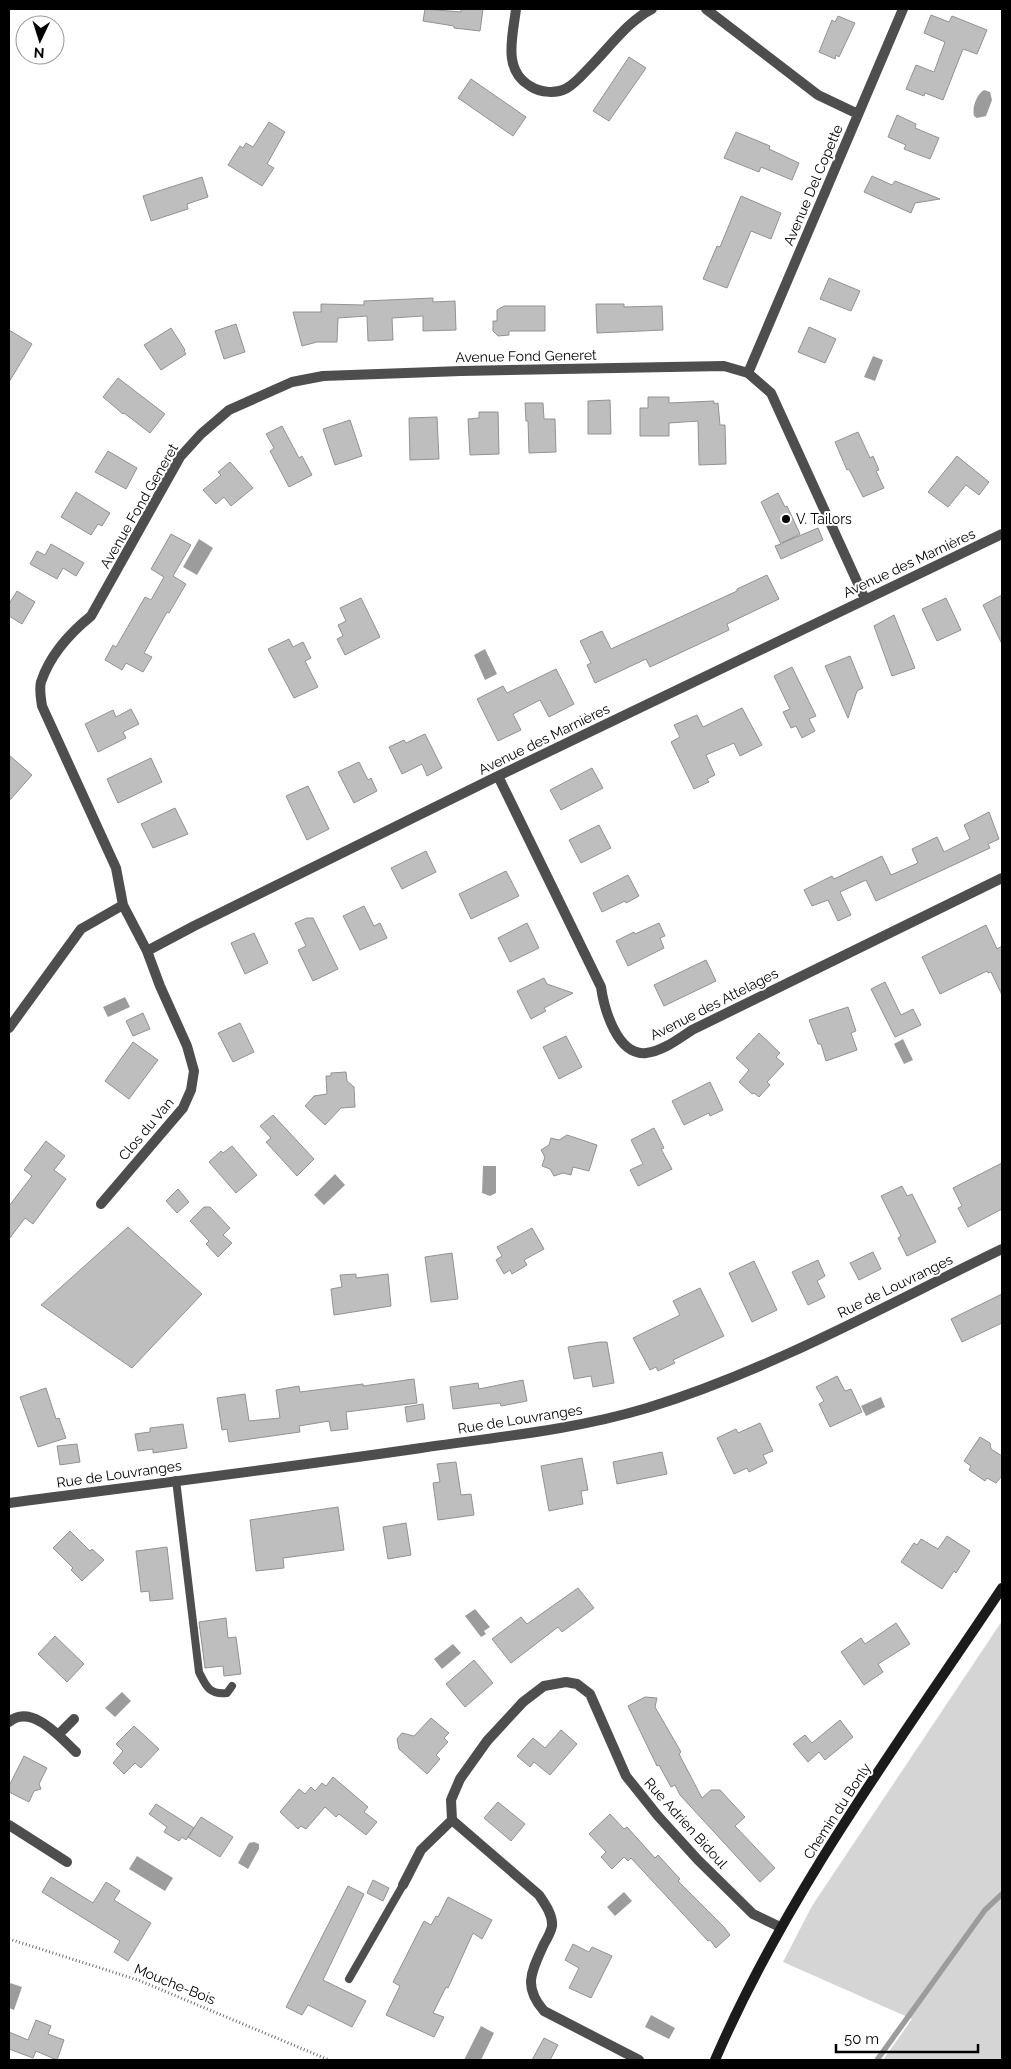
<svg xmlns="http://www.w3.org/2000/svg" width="1011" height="2069" viewBox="0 0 1011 2069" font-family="Raleway,sans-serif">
	<rect width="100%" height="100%" fill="#fff"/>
	<path fill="#d5d5d5" d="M 1002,1621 L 1002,2060 L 883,2060 L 912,2019 L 783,1962 L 812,1906 Z"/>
	<path fill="#9c9c9c" d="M 984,90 L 990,92 L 992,100 L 986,116 L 977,118 L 974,116 C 972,108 976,95 984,90 Z
		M 873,356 L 883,360 L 875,381 L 864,377 Z
		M 199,539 L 213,548 L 197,575 L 183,567 Z
		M 485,649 L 497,674 L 485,680 L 474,655 Z
		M 125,997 L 130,1007 L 108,1017 L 103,1007 Z
		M 903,1039 L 913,1060 L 904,1064 L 894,1044 Z
		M 483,1166 L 496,1166 L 496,1193 L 490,1196 L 482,1193 Z
		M 335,1174 L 345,1185 L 324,1205 L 314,1195 Z
		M 881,1397 L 885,1407 L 866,1416 L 861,1406 Z
		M 475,1609 L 490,1627 L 484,1631 L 486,1634 L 481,1637 L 465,1616 Z
		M 453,1644 L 461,1653 L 442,1669 L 434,1659 Z
		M 122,1692 L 131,1701 L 115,1717 L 105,1708 Z
		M 254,1842 L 259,1844 L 259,1849 L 248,1869 L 238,1863 L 249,1843 Z
		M 137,1856 L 173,1878 L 165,1891 L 129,1869 Z
		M 624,1892 L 632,1901 L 615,1916 L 607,1907 Z
		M 10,1983 L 22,1987 L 14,2010 L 9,2008 Z
		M 651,2015 L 675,2028 L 669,2039 L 645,2027 Z
		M 481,2026 L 494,2033 L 481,2060 L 464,2060 Z"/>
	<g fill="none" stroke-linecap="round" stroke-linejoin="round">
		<path stroke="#9c9c9c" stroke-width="5.5" d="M 877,2060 L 985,1910 L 1002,1894"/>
	</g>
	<path fill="#bebebe" stroke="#929292" d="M 425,9 L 461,12 L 461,9 L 483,9 L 480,31 L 454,28 L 454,26 L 423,21 Z
		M 931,15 L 949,22 L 952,16 L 987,30 L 977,54 L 963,49 L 943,100 L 925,93 L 924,96 L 906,89 L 916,65 L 934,72 L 945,42 L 924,33 Z
		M 838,16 L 855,23 L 839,57 L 836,55 L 835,59 L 819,52 L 832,20 L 835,22 Z
		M 629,57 L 646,68 L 609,121 L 593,111 Z
		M 471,79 L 526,117 L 513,136 L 458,98 Z
		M 897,115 L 916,124 L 915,128 L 939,138 L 930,159 L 904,149 L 906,145 L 888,137 Z
		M 269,122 L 285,132 L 267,164 L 274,168 L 262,186 L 228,165 L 240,146 L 243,148 L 246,143 L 253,147 Z
		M 736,132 L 770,146 L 769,149 L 799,163 L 792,180 L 761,167 L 759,172 L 724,158 Z
		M 872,176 L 892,185 L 895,181 L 940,199 L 915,203 L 911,213 L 864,192 Z
		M 202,177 L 208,197 L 187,204 L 188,209 L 151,221 L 143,196 Z
		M 741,196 L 781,213 L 771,239 L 751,231 L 727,288 L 703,279 L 717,246 L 720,247 Z
		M 829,278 L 860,291 L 851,311 L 820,299 Z
		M 433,298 L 433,302 L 455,301 L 456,330 L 423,331 L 423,316 L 392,318 L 393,340 L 368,341 L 367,316 L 338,318 L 337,342 L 317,342 L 302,346 L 293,312 L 321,312 L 321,304 L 364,305 L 364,301 Z
		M 596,304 L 624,304 L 624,307 L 662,306 L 663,330 L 597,333 Z
		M 504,306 L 545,306 L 545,331 L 509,331 L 509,335 L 498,336 L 493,331 L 493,321 L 497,321 L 497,310 Z
		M 236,324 L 245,352 L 224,359 L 215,331 Z
		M 809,327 L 836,339 L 825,363 L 798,352 Z
		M 171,328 L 185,350 L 184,351 L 186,354 L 161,370 L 144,345 Z
		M 9,330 L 32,344 L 9,382 Z
		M 118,378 L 165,414 L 150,433 L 124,413 L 123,414 L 103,397 Z
		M 648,397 L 669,397 L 669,403 L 714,401 L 714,404 L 718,403 L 720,425 L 725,425 L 726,464 L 699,465 L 698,421 L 669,423 L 669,436 L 640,436 L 640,408 L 648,408 Z
		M 610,400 L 611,434 L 588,434 L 588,401 Z
		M 525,403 L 543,403 L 544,419 L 555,419 L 556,452 L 529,453 L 528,421 L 526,421 Z
		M 479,412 L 498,412 L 499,454 L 470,455 L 468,419 L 479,418 Z
		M 437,417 L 439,459 L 410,460 L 409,418 Z
		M 350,420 L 362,456 L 335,465 L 323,429 Z
		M 282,426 L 299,458 L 302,456 L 312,475 L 289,487 L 270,451 L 274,448 L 266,434 Z
		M 858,432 L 870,458 L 873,456 L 879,470 L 876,471 L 884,488 L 863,497 L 849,469 L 847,470 L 835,442 Z
		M 108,451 L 137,468 L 126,489 L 95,472 Z
		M 957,456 L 989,482 L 979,495 L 966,485 L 948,507 L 928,492 Z
		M 230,462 L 253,488 L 231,506 L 224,497 L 216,504 L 203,490 L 221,475 L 218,472 Z
		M 76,492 L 110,513 L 102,526 L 98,524 L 91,535 L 61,517 Z
		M 778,493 L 785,507 L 787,506 L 800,534 L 782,543 L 818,528 L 823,540 L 781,559 L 775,546 L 781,544 L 761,502 Z
		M 171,534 L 191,545 L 173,576 L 186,584 L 169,613 L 167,612 L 144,653 L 152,657 L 143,672 L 126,663 L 122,670 L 105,660 L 113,645 L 116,647 L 145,597 L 151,600 L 164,577 L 151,569 Z
		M 51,544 L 84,563 L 76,576 L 63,568 L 57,579 L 30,564 L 37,551 L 45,555 Z
		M 767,575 L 779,599 L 727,624 L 729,630 L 650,667 L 646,659 L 595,683 L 587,665 L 591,663 L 580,641 L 602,631 L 611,649 L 737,591 L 737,589 Z
		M 17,591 L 35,602 L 22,624 L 9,616 L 9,604 Z
		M 1002,595 L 1002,644 L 983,605 Z
		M 361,598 L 380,637 L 345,655 L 337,639 L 343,636 L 338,625 L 346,621 L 340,608 Z
		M 946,598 L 961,630 L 937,641 L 922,609 Z
		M 894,615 L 915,668 L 892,676 L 874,626 Z
		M 289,639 L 293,647 L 303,642 L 311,658 L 305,661 L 318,687 L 294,698 L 268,649 Z
		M 850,656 L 863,688 L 857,691 L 848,718 L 825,666 Z
		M 792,667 L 816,716 L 809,719 L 815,731 L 802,738 L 796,726 L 791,728 L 783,712 L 790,709 L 774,676 Z
		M 556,669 L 574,704 L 549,717 L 540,700 L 513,714 L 521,730 L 498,741 L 477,699 L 503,686 L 507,693 Z
		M 742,708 L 762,745 L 740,756 L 734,743 L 706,755 L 715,775 L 707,779 L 709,782 L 694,789 L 671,742 L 680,737 L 674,725 L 697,715 L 703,727 Z
		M 131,709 L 139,724 L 123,732 L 126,738 L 98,752 L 85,724 L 113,710 L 116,717 Z
		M 425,734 L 442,768 L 427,776 L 422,764 L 402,774 L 389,747 L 404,740 L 406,743 Z
		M 9,755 L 32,775 L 9,801 Z
		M 151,758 L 162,782 L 118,803 L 107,779 Z
		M 359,762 L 368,780 L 371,778 L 377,791 L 354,803 L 338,772 Z
		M 592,768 L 603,788 L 561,810 L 550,790 Z
		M 308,786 L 329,829 L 307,840 L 286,796 Z
		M 175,808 L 188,834 L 153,848 L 141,824 Z
		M 989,812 L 999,839 L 988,844 L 990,848 L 876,901 L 866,880 L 840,892 L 851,915 L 838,921 L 828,900 L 812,906 L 804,890 L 832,876 L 834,879 L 882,856 L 891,875 L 918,863 L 912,849 L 937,837 L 944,852 L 970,839 L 964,825 Z
		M 599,825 L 611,848 L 581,863 L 569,840 Z
		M 426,851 L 436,872 L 402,889 L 391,868 Z
		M 506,871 L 519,896 L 471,919 L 459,894 Z
		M 628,875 L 639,896 L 626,903 L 625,901 L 602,912 L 593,893 Z
		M 364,906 L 374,926 L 380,923 L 387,938 L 360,950 L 343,916 Z
		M 307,918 L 313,918 L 338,969 L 313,981 L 298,950 L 306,946 L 295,923 Z
		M 527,923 L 539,948 L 510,962 L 498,938 Z
		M 659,923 L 665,936 L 660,938 L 664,948 L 628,966 L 616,941 L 634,932 L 635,934 Z
		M 986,925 L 997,949 L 1002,946 L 1002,995 L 991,972 L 988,973 L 987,971 L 940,994 L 922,957 Z
		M 254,933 L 268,963 L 245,974 L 231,943 Z
		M 706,960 L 716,981 L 664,1006 L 654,985 Z
		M 544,978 L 547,984 L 573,993 L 544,1008 L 546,1011 L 531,1019 L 517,991 Z
		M 885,982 L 901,1015 L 913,1009 L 921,1025 L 895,1037 L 871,989 Z
		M 848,1007 L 856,1031 L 851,1033 L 857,1050 L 826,1061 L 821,1044 L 818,1044 L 809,1020 Z
		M 143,1013 L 150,1029 L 133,1036 L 126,1021 Z
		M 240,1023 L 254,1052 L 233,1062 L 218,1033 Z
		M 759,1033 L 780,1053 L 776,1057 L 784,1064 L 767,1082 L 770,1085 L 759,1097 L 754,1093 L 752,1094 L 739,1082 L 749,1070 L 736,1058 Z
		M 566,1036 L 582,1067 L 559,1079 L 543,1047 Z
		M 133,1042 L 158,1060 L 129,1099 L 105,1081 Z
		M 346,1072 L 347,1081 L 354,1087 L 355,1107 L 341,1108 L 325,1125 L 305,1106 L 314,1096 L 327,1094 L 326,1076 L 331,1076 L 331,1073 Z
		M 710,1082 L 723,1110 L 710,1116 L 709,1113 L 684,1125 L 672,1101 Z
		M 273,1115 L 314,1159 L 297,1176 L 266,1142 L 271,1138 L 260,1126 Z
		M 654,1128 L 664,1148 L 661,1149 L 672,1169 L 638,1186 L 630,1170 L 643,1164 L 631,1140 Z
		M 567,1135 L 597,1145 L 589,1171 L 573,1167 L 571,1175 L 563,1173 L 554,1176 L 550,1169 L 542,1166 L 545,1157 L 541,1150 L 549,1145 L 551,1138 L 559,1140 Z
		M 46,1141 L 65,1156 L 54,1170 L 66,1179 L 33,1224 L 25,1218 L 9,1239 L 9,1206 L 32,1176 L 24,1170 Z
		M 232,1146 L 257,1175 L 236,1193 L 209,1162 L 221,1151 L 223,1153 Z
		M 1002,1163 L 1002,1209 L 968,1227 L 958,1208 L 962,1206 L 953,1188 Z
		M 902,1186 L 907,1196 L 912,1194 L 936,1242 L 907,1256 L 898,1238 L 901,1236 L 881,1196 Z
		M 178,1189 L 189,1202 L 177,1213 L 166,1201 Z
		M 204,1207 L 210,1207 L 230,1228 L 223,1235 L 232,1243 L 218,1257 L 206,1244 L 209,1241 L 190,1221 Z
		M 128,1227 L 202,1294 L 132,1368 L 41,1305 Z
		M 532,1228 L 544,1249 L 524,1260 L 527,1265 L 512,1274 L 510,1270 L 504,1274 L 496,1260 L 502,1256 L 497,1247 Z
		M 873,1252 L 881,1269 L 859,1280 L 850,1263 Z
		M 452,1253 L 458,1299 L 431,1302 L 425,1257 Z
		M 818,1260 L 825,1276 L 817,1281 L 825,1297 L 808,1305 L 792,1272 Z
		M 754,1261 L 777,1310 L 752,1322 L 729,1273 Z
		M 356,1274 L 356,1278 L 388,1274 L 391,1306 L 334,1315 L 331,1289 L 342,1287 L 340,1275 Z
		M 700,1288 L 724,1336 L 673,1360 L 675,1363 L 658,1371 L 656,1367 L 650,1370 L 633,1338 L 680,1315 L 673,1301 Z
		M 1002,1294 L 1002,1323 L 962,1342 L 951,1319 Z
		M 600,1342 L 607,1342 L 614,1383 L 593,1387 L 591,1376 L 574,1379 L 568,1347 Z
		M 837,1376 L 845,1391 L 851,1389 L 862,1412 L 830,1427 L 819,1404 L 824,1401 L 816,1387 Z
		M 414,1379 L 417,1403 L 346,1412 L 348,1429 L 331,1431 L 329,1421 L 299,1426 L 300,1432 L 229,1442 L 227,1429 L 222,1430 L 217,1398 L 245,1394 L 249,1421 L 280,1418 L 276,1390 L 299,1386 L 300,1392 L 363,1384 L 363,1386 Z
		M 523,1380 L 527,1401 L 501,1406 L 500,1403 L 453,1409 L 450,1387 L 478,1383 L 479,1389 Z
		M 46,1388 L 56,1419 L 59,1418 L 66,1438 L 38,1447 L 20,1397 Z
		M 423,1404 L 425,1419 L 407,1422 L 405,1407 Z
		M 760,1423 L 773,1451 L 763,1455 L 767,1463 L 749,1472 L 747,1468 L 734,1474 L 717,1438 L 736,1429 L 738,1433 Z
		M 183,1424 L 187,1448 L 153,1453 L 153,1449 L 138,1451 L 135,1434 L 150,1432 L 150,1428 Z
		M 980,1437 L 990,1443 L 991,1449 L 1002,1456 L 1002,1476 L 996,1483 L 987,1478 L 985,1481 L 969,1470 L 971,1466 L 964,1461 Z
		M 77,1444 L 80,1462 L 60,1465 L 57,1446 Z
		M 662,1452 L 667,1474 L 617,1484 L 613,1462 Z
		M 582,1458 L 588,1490 L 581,1491 L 583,1504 L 549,1511 L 541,1466 Z
		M 456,1462 L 461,1495 L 471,1494 L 474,1515 L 438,1520 L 433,1483 L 440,1482 L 437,1464 Z
		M 338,1507 L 344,1550 L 283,1558 L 284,1568 L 256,1571 L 250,1520 Z
		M 406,1523 L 411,1555 L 388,1559 L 383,1527 Z
		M 70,1531 L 90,1551 L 92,1549 L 104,1560 L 82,1581 L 71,1570 L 73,1568 L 53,1548 Z
		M 947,1536 L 970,1551 L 956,1573 L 954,1571 L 942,1589 L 901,1562 L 914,1543 L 917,1545 L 921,1539 L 938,1549 Z
		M 167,1547 L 173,1599 L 150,1601 L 149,1591 L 141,1592 L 136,1551 Z
		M 578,1588 L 594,1608 L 562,1632 L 558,1627 L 511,1663 L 492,1639 L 521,1617 L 527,1624 Z
		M 226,1618 L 228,1638 L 236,1637 L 241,1674 L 224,1676 L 223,1666 L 205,1668 L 199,1622 Z
		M 896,1623 L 910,1644 L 878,1664 L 883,1672 L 864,1685 L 841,1652 L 861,1638 L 865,1644 Z
		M 55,1636 L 84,1664 L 67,1682 L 38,1654 Z
		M 474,1660 L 493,1683 L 465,1707 L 446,1684 Z
		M 645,1697 L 657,1698 L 655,1707 L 681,1752 L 679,1754 L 702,1798 L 711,1790 L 720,1790 L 745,1817 L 735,1826 L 775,1868 L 760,1882 L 680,1795 L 675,1785 L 671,1787 L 659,1765 L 657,1766 L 628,1706 Z
		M 431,1718 L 449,1733 L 444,1738 L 448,1742 L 436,1755 L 440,1759 L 427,1774 L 399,1749 L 397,1739 L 402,1733 L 414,1736 Z
		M 840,1720 L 853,1737 L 825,1760 L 819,1752 L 808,1762 L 793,1744 L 805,1735 L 812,1743 Z
		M 134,1726 L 159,1749 L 141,1768 L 135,1763 L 124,1774 L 113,1763 L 123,1751 L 116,1744 Z
		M 561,1730 L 577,1744 L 550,1775 L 534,1762 L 530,1767 L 517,1756 L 533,1738 L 545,1748 Z
		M 24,1756 L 47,1768 L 39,1784 L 41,1789 L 34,1791 L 29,1802 L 9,1792 L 9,1786 Z
		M 333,1777 L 368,1807 L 364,1812 L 377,1822 L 366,1835 L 339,1814 L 336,1817 L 325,1807 L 306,1829 L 301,1826 L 298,1829 L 280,1812 L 299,1789 L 305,1794 L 311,1787 L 315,1791 L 322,1783 L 326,1786 Z
		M 498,1802 L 525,1824 L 511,1841 L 484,1818 Z
		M 156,1804 L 194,1828 L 186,1840 L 182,1837 L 179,1841 L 164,1832 L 167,1827 L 149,1814 Z
		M 610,1814 L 624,1829 L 627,1827 L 655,1858 L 658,1855 L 680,1879 L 678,1881 L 724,1927 L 730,1935 L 716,1948 L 710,1940 L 708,1941 L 631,1858 L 628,1861 L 624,1857 L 612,1869 L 601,1857 L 606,1852 L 589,1834 Z
		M 201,1817 L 233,1837 L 220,1857 L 188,1837 Z
		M 51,1877 L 93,1903 L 106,1882 L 120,1891 L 114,1900 L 151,1923 L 128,1961 L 114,1952 L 120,1941 L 42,1892 Z
		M 373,1880 L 389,1888 L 383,1901 L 367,1893 Z
		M 348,1886 L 364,1894 L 323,1980 L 366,2001 L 352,2027 L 308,2005 L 302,2015 L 286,2007 Z
		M 448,1897 L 492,1920 L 482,1939 L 473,1933 L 448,1988 L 446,1987 L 433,2013 L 444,2017 L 434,2037 L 386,2015 L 400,1986 L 393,1982 L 424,1921 L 431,1925 L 436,1916 L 438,1917 Z
		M 573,1944 L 589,1952 L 592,1947 L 612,1956 L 591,1998 L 569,1988 L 579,1968 L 565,1960 Z
		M 36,2020 L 51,2026 L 48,2034 L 64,2040 L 57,2060 L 36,2051 L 33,2058 L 9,2049 L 9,2032 L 28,2040 Z
		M 544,2038 L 558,2045 L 550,2060 L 532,2060 Z"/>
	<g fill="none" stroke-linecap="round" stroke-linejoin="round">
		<path stroke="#707070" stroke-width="3" stroke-dasharray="1 2.5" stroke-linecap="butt" d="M 9,1939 L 138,1980 L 329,2060"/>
		<path stroke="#4e4e4e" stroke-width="8" d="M 176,1480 L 199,1672 C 206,1686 209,1695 227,1693 L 232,1686
			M 349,1979 L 403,1885"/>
		<path stroke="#4e4e4e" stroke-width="10" d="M 516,9 C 513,35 502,70 530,86 C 541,93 556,94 567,88 C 576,83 583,74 590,67 C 609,48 628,21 652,9
			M 706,9 L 818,95 L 858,114
			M 748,373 L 903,9
			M 498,776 L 601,987 C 604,1008 617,1056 646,1053 C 663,1051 678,1039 692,1030 L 1002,878
			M 147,951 L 194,926 L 498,776 L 1002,534
			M 9,1028 L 81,929 L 123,905
			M 101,1204 L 183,1108 L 191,1090 L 194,1071 L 187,1046 L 160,986 L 147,951 L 123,905 L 116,868 L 42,706 C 41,699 39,689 41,682 C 50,655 70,633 91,616 L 180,457 L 201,434 L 229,410 L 292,382 L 323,376 L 461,371 L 724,366 L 748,373 L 771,393 L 865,599
			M 9,1503 C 146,1485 284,1468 421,1448 C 497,1437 574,1430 647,1408 C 771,1370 886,1305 1002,1249
			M 9,1722 C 31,1703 60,1737 76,1752
			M 58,1735 L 74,1719
			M 452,1820 L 539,1895 C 545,1904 553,1915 552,1926 C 551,1932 547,1939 544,1944 C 532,1971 522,1986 544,2011 L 639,2060
			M 9,1825 L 67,1862
			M 403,1885 L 421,1850 L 452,1820 L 451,1800 L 460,1779 L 487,1741 L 523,1702 L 544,1686 L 566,1682 L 577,1684 L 590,1694 L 626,1776 L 658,1816 L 698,1860 L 753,1914 L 780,1927"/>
		<path stroke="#1b1b1b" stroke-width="10" d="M 715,2060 C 788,1891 900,1741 1002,1588"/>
	</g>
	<circle fill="#000" stroke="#fff" stroke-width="2" cx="786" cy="519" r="5"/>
	<g text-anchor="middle" stroke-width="4" stroke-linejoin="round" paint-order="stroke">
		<g font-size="14" fill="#000" stroke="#fff">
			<text transform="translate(813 185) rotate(-67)" y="5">Avenue Del Copette</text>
			<text transform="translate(526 356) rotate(-1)" y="5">Avenue Fond Generet</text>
			<text transform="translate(139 506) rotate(-60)" y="5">Avenue Fond Generet</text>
			<text transform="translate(909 563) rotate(-25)" y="5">Avenue des Marnières</text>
			<text transform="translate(544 739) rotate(-26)" y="5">Avenue des Marnières</text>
			<text transform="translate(714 1004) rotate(-27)" y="5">Avenue des Attelages</text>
			<text transform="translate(146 1129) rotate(-50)" y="5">Clos du Van</text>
			<text transform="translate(895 1286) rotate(-26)" y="5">Rue de Louvranges</text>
			<text transform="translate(520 1419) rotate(-9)" y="5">Rue de Louvranges</text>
			<text transform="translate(119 1474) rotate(-8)" y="5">Rue de Louvranges</text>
			<text transform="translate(837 1811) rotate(-57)" y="5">Chemin du Bonly</text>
			<text transform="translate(686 1823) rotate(48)" y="5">Rue Adrien Bidoul</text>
			<text transform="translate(175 1984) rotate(22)" y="5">Mouche-Bois</text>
		</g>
		<g font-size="14" fill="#000" stroke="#fff" text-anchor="start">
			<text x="796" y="524">V. Tailors</text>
		</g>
	</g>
	<rect width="1011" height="2069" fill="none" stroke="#000000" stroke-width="20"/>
	<g transform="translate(40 40) rotate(184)"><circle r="24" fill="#ffffff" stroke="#999999"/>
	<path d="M0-4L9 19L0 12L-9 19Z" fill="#000000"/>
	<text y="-8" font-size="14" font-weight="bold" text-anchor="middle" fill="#000000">N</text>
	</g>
	<path d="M836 2044v8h142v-8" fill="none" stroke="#000000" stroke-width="2.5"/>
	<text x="844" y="2044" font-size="15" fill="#000000" stroke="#ffffff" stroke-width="4" paint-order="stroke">50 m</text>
</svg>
